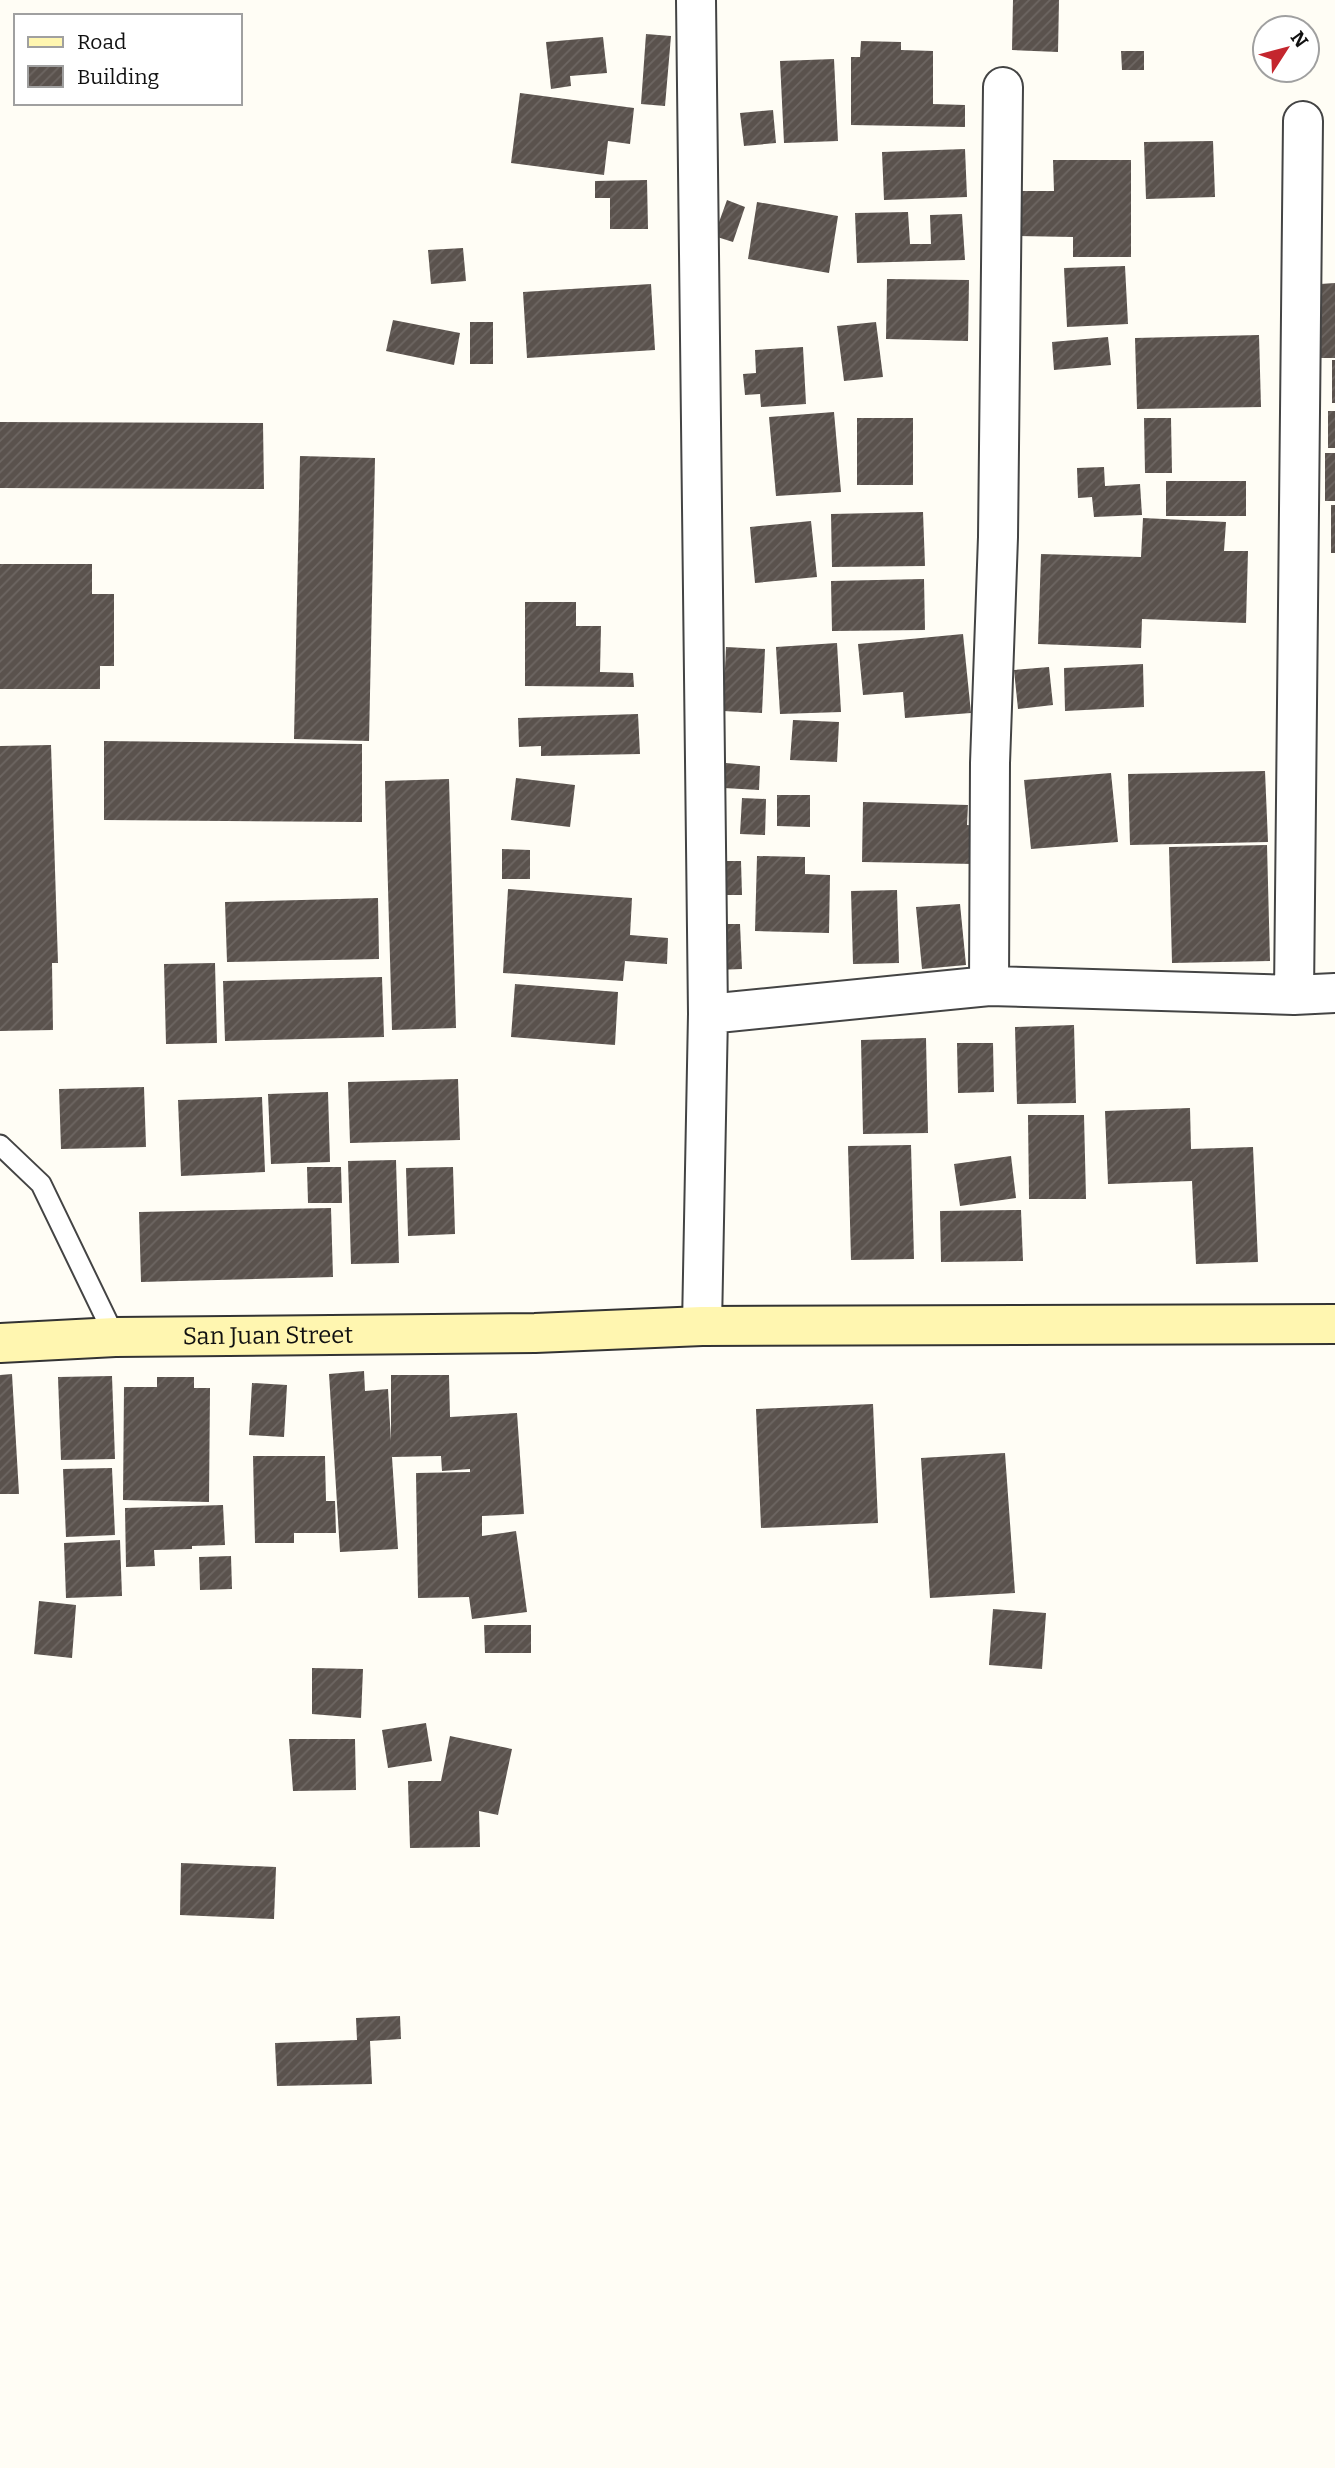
<svg xmlns="http://www.w3.org/2000/svg" width="1335" height="2468" viewBox="0 0 1335 2468" font-family="Bitter,serif">
	<defs>
		<pattern id="building-hatch" width="6" height="6" patternUnits="userSpaceOnUse" patternTransform="scale(1.75)"><rect width="6" height="6" fill="#5a524d"/><path d="M-1 1l2-2M0 6l6-6M5 7l2-2" fill="none" stroke="#6d6662"/></pattern>
	</defs>
	<rect width="100%" height="100%" fill="#fffdf5"/>
	<path fill="url(#building-hatch)" d="M 1013,0 L 1059,0 L 1058,52 L 1012,50 Z
		M 646,34 L 671,36 L 665,106 L 641,104 Z
		M 603,37 L 607,73 L 570,76 L 571,86 L 551,89 L 546,42 Z
		M 861,41 L 901,42 L 901,50 L 933,51 L 933,104 L 965,105 L 965,127 L 851,125 L 851,57 L 860,57 Z
		M 1121,51 L 1144,51 L 1144,70 L 1122,70 Z
		M 834,59 L 838,141 L 784,143 L 780,61 Z
		M 520,93 L 634,108 L 630,144 L 608,141 L 604,175 L 511,163 Z
		M 773,110 L 776,143 L 744,146 L 740,113 Z
		M 1213,141 L 1215,197 L 1146,199 L 1144,142 Z
		M 965,149 L 967,197 L 884,200 L 882,152 Z
		M 1053,160 L 1131,160 L 1131,257 L 1073,257 L 1073,237 L 1018,236 L 1018,191 L 1054,191 Z
		M 647,180 L 648,229 L 610,229 L 610,198 L 595,198 L 595,181 Z
		M 727,200 L 745,207 L 733,242 L 714,236 Z
		M 757,202 L 838,216 L 829,273 L 748,259 Z
		M 908,212 L 910,244 L 931,244 L 930,215 L 962,214 L 965,260 L 857,263 L 855,213 Z
		M 463,248 L 466,281 L 431,284 L 428,250 Z
		M 1125,266 L 1128,324 L 1067,327 L 1064,268 Z
		M 887,279 L 969,280 L 968,341 L 886,339 Z
		M 1335,283 L 1335,358 L 1321,358 L 1320,284 Z
		M 651,284 L 655,350 L 527,358 L 523,292 Z
		M 393,320 L 460,333 L 454,365 L 386,351 Z
		M 470,322 L 493,322 L 493,364 L 470,364 Z
		M 876,322 L 883,377 L 844,381 L 837,326 Z
		M 1259,335 L 1261,407 L 1137,409 L 1135,338 Z
		M 1108,337 L 1111,365 L 1054,370 L 1052,342 Z
		M 803,347 L 806,404 L 761,407 L 760,394 L 745,395 L 743,374 L 756,373 L 755,350 Z
		M 1332,360 L 1335,360 L 1335,403 L 1332,403 Z
		M 1328,411 L 1335,411 L 1335,448 L 1328,448 Z
		M 834,412 L 841,492 L 776,496 L 769,417 Z
		M 857,418 L 913,418 L 913,485 L 857,485 Z
		M 1144,418 L 1171,418 L 1172,473 L 1145,473 Z
		M 0,422 L 263,423 L 264,489 L 0,488 Z
		M 1325,453 L 1335,453 L 1335,501 L 1325,501 Z
		M 300,456 L 375,458 L 369,741 L 294,739 Z
		M 1104,467 L 1105,486 L 1140,484 L 1142,515 L 1094,517 L 1092,497 L 1078,498 L 1077,468 Z
		M 1166,481 L 1246,481 L 1246,516 L 1166,516 Z
		M 1331,505 L 1335,505 L 1335,553 L 1331,553 Z
		M 923,512 L 925,566 L 832,567 L 831,514 Z
		M 1143,518 L 1226,522 L 1224,551 L 1248,551 L 1246,623 L 1142,619 L 1141,648 L 1038,644 L 1041,554 L 1141,557 Z
		M 811,521 L 817,577 L 755,583 L 750,527 Z
		M 0,564 L 92,564 L 92,594 L 114,594 L 114,666 L 100,666 L 100,689 L 0,689 Z
		M 924,579 L 925,630 L 832,631 L 831,581 Z
		M 525,602 L 576,602 L 576,626 L 601,626 L 600,672 L 633,673 L 634,687 L 525,686 Z
		M 963,634 L 971,713 L 905,718 L 903,692 L 863,695 L 858,644 Z
		M 837,643 L 841,712 L 780,714 L 776,647 Z
		M 726,647 L 765,649 L 762,713 L 723,711 Z
		M 1143,664 L 1144,707 L 1065,711 L 1064,668 Z
		M 1049,667 L 1053,705 L 1018,709 L 1014,670 Z
		M 638,714 L 640,754 L 541,756 L 541,746 L 519,747 L 518,718 Z
		M 793,720 L 839,722 L 837,762 L 790,760 Z
		M 104,741 L 362,744 L 362,822 L 104,820 Z
		M 51,745 L 58,963 L 52,963 L 53,1030 L 0,1031 L 0,746 Z
		M 726,763 L 760,766 L 759,790 L 724,788 Z
		M 1265,771 L 1268,842 L 1130,845 L 1128,774 Z
		M 1111,773 L 1118,842 L 1031,849 L 1024,780 Z
		M 516,778 L 575,785 L 570,827 L 511,820 Z
		M 449,779 L 456,1028 L 392,1030 L 385,781 Z
		M 777,795 L 810,795 L 810,827 L 777,826 Z
		M 742,798 L 766,799 L 765,835 L 740,834 Z
		M 863,802 L 968,805 L 967,825 L 976,826 L 975,864 L 862,862 Z
		M 1267,845 L 1270,961 L 1172,963 L 1169,847 Z
		M 502,849 L 530,850 L 530,879 L 502,879 Z
		M 757,856 L 805,857 L 805,874 L 830,875 L 829,933 L 755,931 Z
		M 719,861 L 741,861 L 742,895 L 719,895 Z
		M 508,889 L 632,898 L 630,935 L 668,938 L 667,964 L 625,961 L 623,981 L 503,973 Z
		M 897,890 L 899,963 L 853,964 L 851,891 Z
		M 378,898 L 379,959 L 227,962 L 225,902 Z
		M 960,904 L 966,965 L 922,969 L 916,907 Z
		M 715,924 L 740,924 L 742,969 L 716,970 Z
		M 215,963 L 217,1043 L 166,1044 L 164,964 Z
		M 382,977 L 384,1037 L 225,1041 L 223,981 Z
		M 515,984 L 618,992 L 615,1045 L 511,1037 Z
		M 1074,1025 L 1076,1103 L 1017,1104 L 1015,1027 Z
		M 926,1038 L 928,1133 L 863,1134 L 861,1040 Z
		M 957,1043 L 993,1043 L 994,1092 L 958,1093 Z
		M 458,1079 L 460,1140 L 350,1143 L 348,1082 Z
		M 144,1087 L 146,1147 L 61,1149 L 59,1089 Z
		M 328,1092 L 330,1162 L 271,1164 L 268,1094 Z
		M 262,1097 L 265,1172 L 181,1176 L 178,1100 Z
		M 1190,1108 L 1191,1149 L 1253,1147 L 1258,1262 L 1196,1264 L 1192,1181 L 1108,1184 L 1105,1111 Z
		M 1028,1115 L 1084,1115 L 1086,1199 L 1029,1199 Z
		M 911,1145 L 914,1259 L 851,1260 L 848,1146 Z
		M 1011,1156 L 1016,1198 L 960,1206 L 954,1164 Z
		M 396,1160 L 399,1263 L 351,1264 L 348,1161 Z
		M 307,1167 L 341,1167 L 342,1203 L 308,1203 Z
		M 453,1167 L 455,1234 L 408,1236 L 406,1168 Z
		M 331,1208 L 333,1277 L 141,1282 L 139,1212 Z
		M 1021,1210 L 1023,1261 L 941,1262 L 940,1211 Z
		M 364,1371 L 365,1391 L 388,1389 L 391,1441 L 391,1375 L 449,1375 L 450,1417 L 517,1413 L 524,1514 L 482,1516 L 482,1536 L 516,1531 L 527,1612 L 472,1619 L 469,1597 L 418,1598 L 416,1473 L 470,1472 L 470,1469 L 442,1471 L 441,1456 L 392,1457 L 398,1549 L 340,1552 L 329,1374 Z
		M 12,1374 L 19,1494 L 0,1494 L 0,1375 Z
		M 112,1376 L 115,1459 L 61,1460 L 58,1377 Z
		M 157,1377 L 194,1377 L 194,1388 L 210,1388 L 209,1502 L 123,1500 L 124,1387 L 157,1387 Z
		M 252,1383 L 287,1385 L 284,1437 L 249,1435 Z
		M 873,1404 L 878,1523 L 761,1528 L 756,1409 Z
		M 1005,1453 L 1015,1593 L 930,1598 L 921,1458 Z
		M 253,1456 L 325,1456 L 326,1501 L 335,1501 L 336,1533 L 294,1533 L 294,1543 L 255,1543 Z
		M 112,1468 L 115,1535 L 66,1537 L 63,1469 Z
		M 223,1505 L 225,1545 L 192,1546 L 192,1549 L 154,1550 L 155,1566 L 126,1567 L 125,1508 Z
		M 120,1540 L 122,1596 L 66,1598 L 64,1543 Z
		M 231,1556 L 232,1589 L 200,1590 L 199,1557 Z
		M 39,1601 L 76,1605 L 72,1658 L 34,1654 Z
		M 993,1609 L 1046,1613 L 1042,1669 L 989,1665 Z
		M 484,1625 L 531,1625 L 531,1653 L 485,1653 Z
		M 312,1668 L 363,1669 L 361,1718 L 312,1714 Z
		M 426,1723 L 432,1761 L 388,1768 L 382,1730 Z
		M 450,1736 L 512,1749 L 498,1815 L 479,1811 L 480,1847 L 410,1848 L 408,1781 L 441,1781 Z
		M 289,1739 L 355,1739 L 356,1790 L 293,1791 Z
		M 181,1863 L 276,1867 L 274,1919 L 180,1915 Z
		M 400,2016 L 401,2039 L 370,2041 L 372,2084 L 277,2086 L 275,2043 L 357,2040 L 356,2018 Z"/>
	<g fill="none" stroke-linecap="round" stroke-linejoin="round">
		<defs>
			<path id="lane" d="M 0,1145 L 41,1184 L 115,1337"/>
			<path id="street" d="M 696,0 L 708,1014 L 702,1326
				M 989,986 L 990,763 L 998,537 L 1003,87
				M 1294,995 L 1303,121
				M 708,1014 L 989,986 L 1294,995 L 1335,993"/>
			<g id="secondary">
				<path id="s1" d="M 0,1343 L 115,1337 L 535,1333 L 702,1326 L 1335,1324"/>
			</g>
		</defs>
		<use href="#lane" stroke="#444" stroke-width="23"/>
		<use href="#street" stroke="#444" stroke-width="42"/>
		<use href="#secondary" stroke="#333" stroke-width="42"/>
		<use href="#lane" stroke="#fff" stroke-width="19"/>
		<use href="#street" stroke="#fff" stroke-width="38"/>
		<use href="#secondary" stroke="#fff6b0" stroke-width="38"/>
	</g>
	<g text-anchor="middle" stroke-width="7" stroke-linejoin="round" paint-order="stroke">
		<g font-size="24" fill="#111" stroke="#fff">
			<text dy="8" stroke="none"><textPath href="#s1" startOffset="268">San Juan Street</textPath></text>
		</g>
	</g>
	<rect x="14" y="14" width="228" height="91" fill="#ffffff" stroke="#a0a0a0" stroke-width="2"/>
	<rect x="28" y="37" width="35" height="10" fill="#fff6b0" stroke="#a0a0a0" stroke-width="2"/>
	<text x="77" y="49" font-size="21" fill="#111111">Road</text>
	<rect x="28" y="66" width="35" height="21" fill="url(#building-hatch)" stroke="#a0a0a0" stroke-width="2"/>
	<text x="77" y="84" font-size="21" fill="#111111">Building</text>
	<g transform="translate(1286 49) rotate(54)"><circle r="33" fill="#ffffff" stroke="#a0a0a0" stroke-width="2"/>
	<path d="M0-5L12 26L0 18L-12 26Z" fill="#c4262e"/>
	<text y="-10" font-size="19" font-weight="bold" text-anchor="middle" fill="#111111">N</text>
	</g>
</svg>
